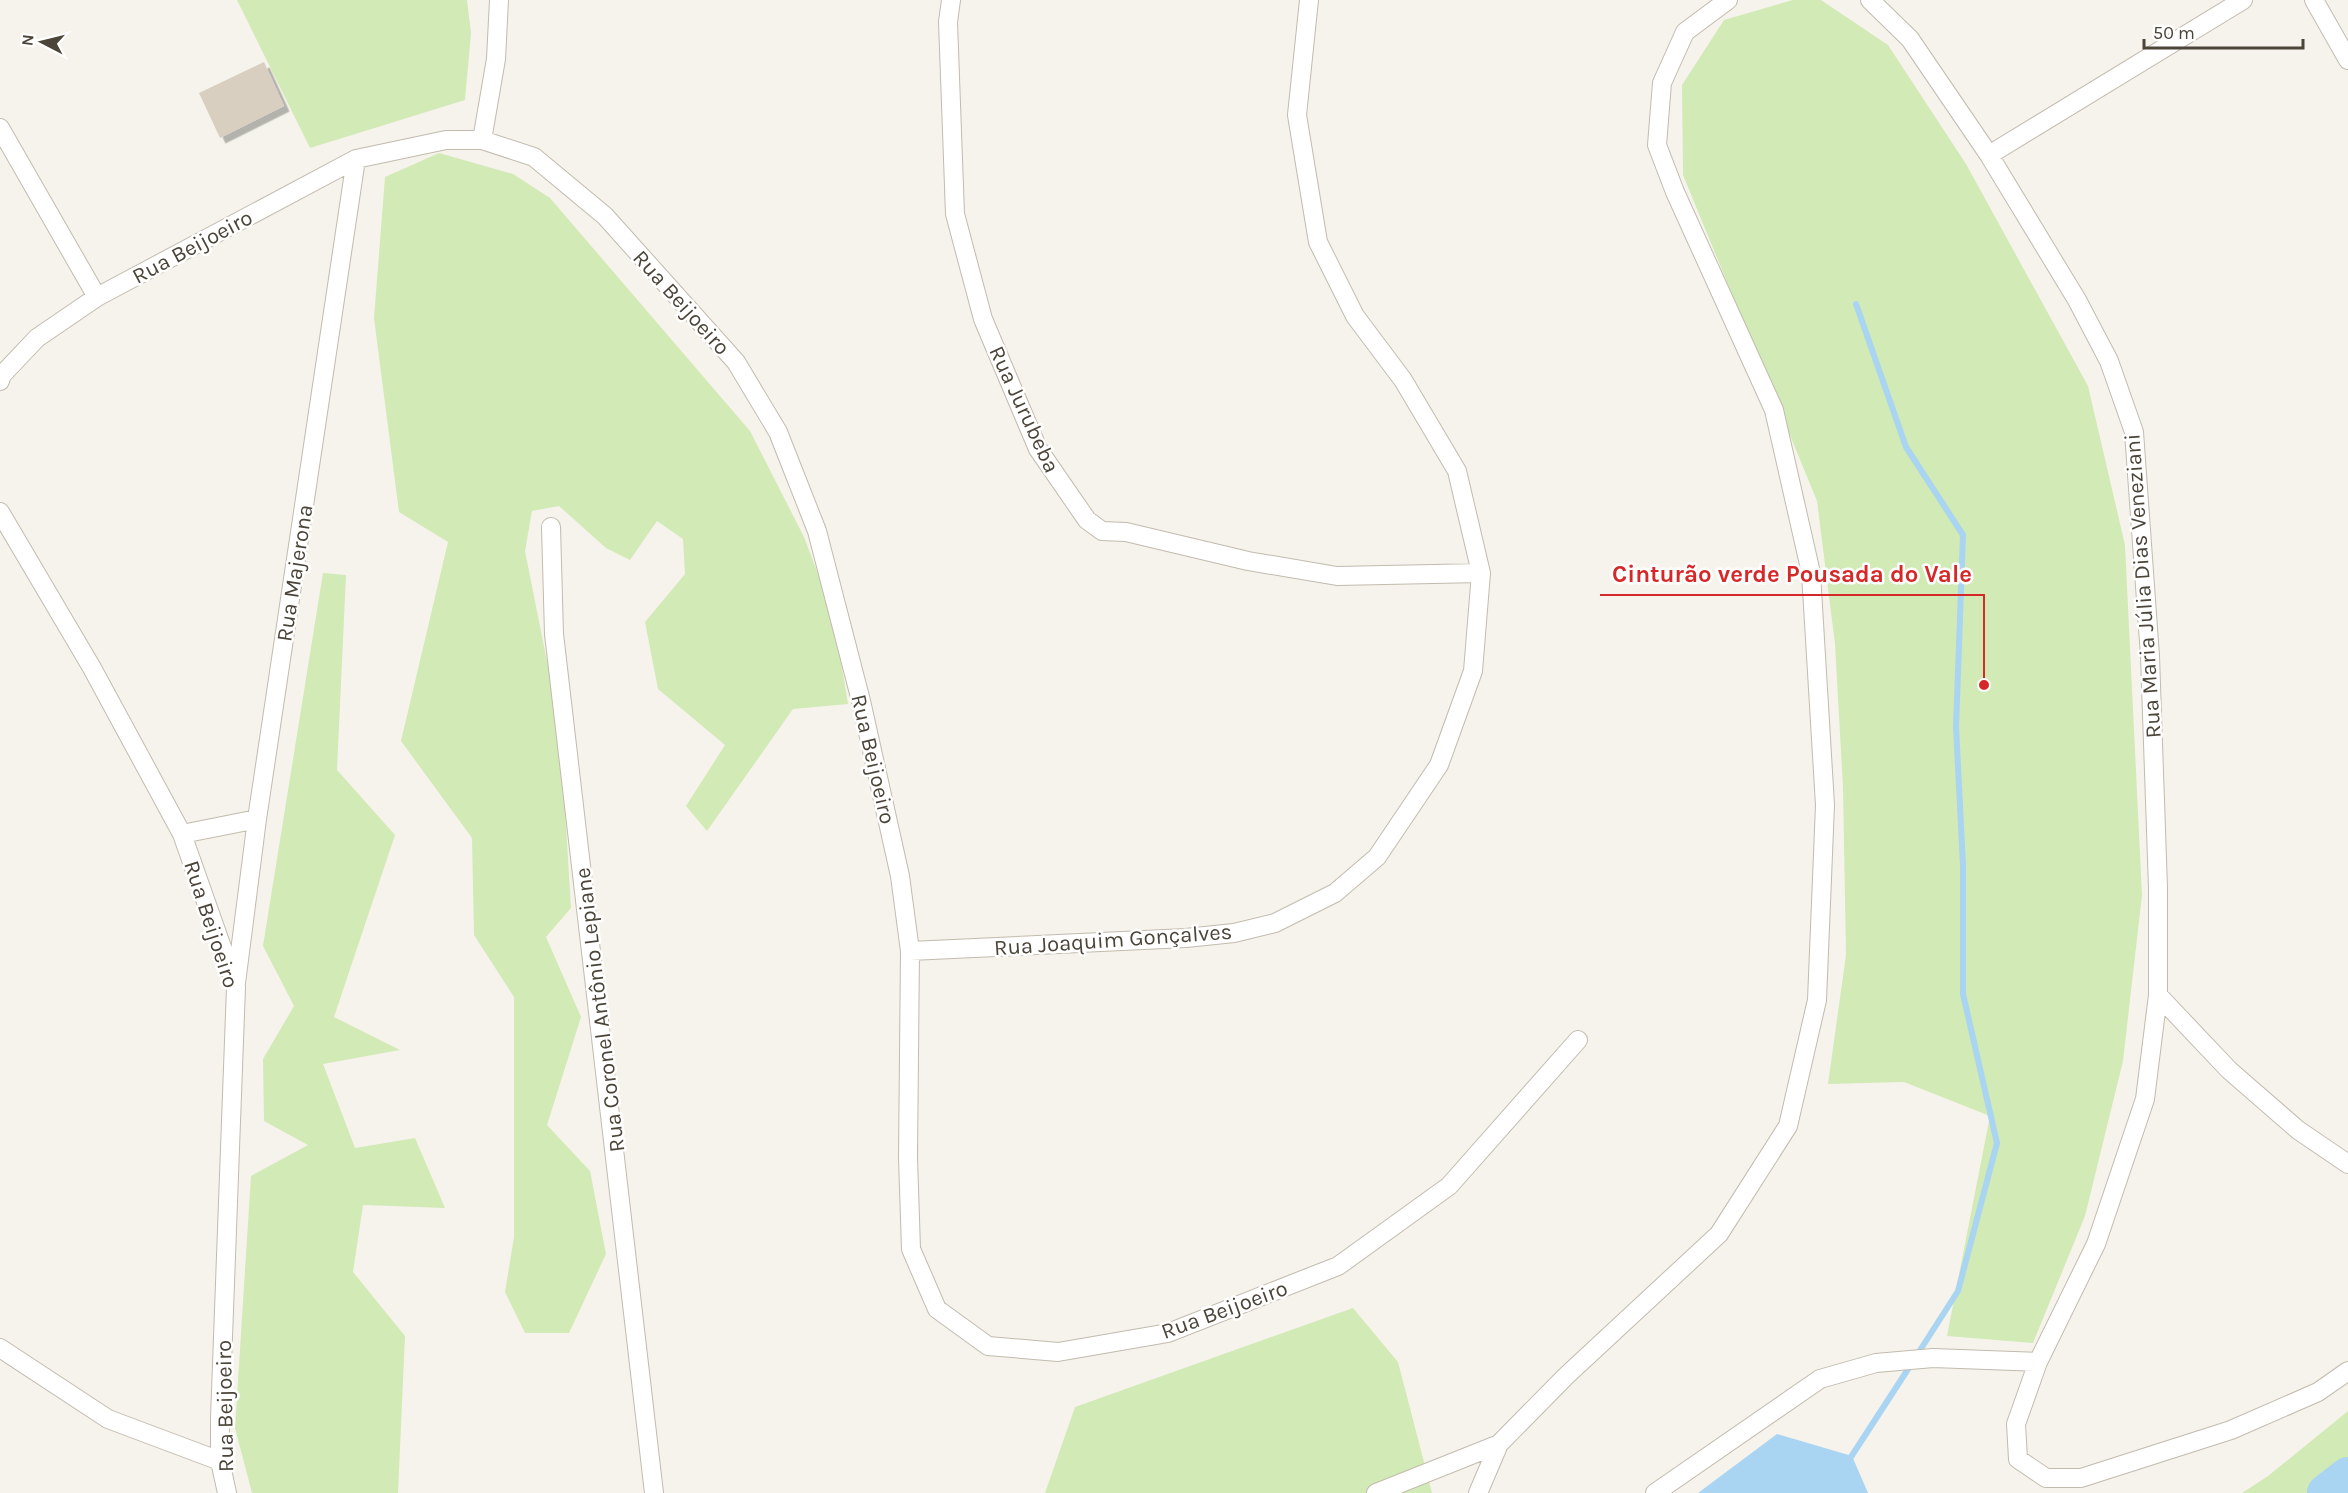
<svg xmlns="http://www.w3.org/2000/svg" width="2348" height="1493" viewBox="0 0 2348 1493" font-family="Karla,sans-serif">
	<defs>
		<filter id="shadow"><feDropShadow dx="5.5" dy="5.5" stdDeviation="0" flood-color="#0004"/></filter>
	</defs>
	<rect width="100%" height="100%" fill="#f6f3ec"/>
	<path fill="#d2eab5" d="M 237,0 L 467,0 L 471,33 L 465,100 L 310,148 Z
		M 1793,0 L 1821,0 L 1888,45 L 1966,164 L 2088,386 L 2125,545 L 2142,895 L 2123,1061 L 2085,1216 L 2033,1343 L 1947,1336 L 1990,1116 L 1904,1082 L 1828,1084 L 1846,955 L 1843,787 L 1835,644 L 1817,501 L 1683,175 L 1682,85 L 1724,20 Z
		M 439,153 L 513,174 L 550,198 L 750,431 L 804,537 L 833,613 L 848,704 L 793,709 L 707,831 L 686,806 L 725,745 L 658,689 L 645,622 L 685,574 L 683,539 L 657,521 L 630,560 L 606,548 L 559,506 L 532,511 L 525,551 L 560,727 L 571,908 L 546,937 L 581,1017 L 547,1125 L 590,1171 L 606,1254 L 569,1333 L 525,1333 L 505,1292 L 514,1237 L 514,997 L 474,935 L 472,838 L 401,741 L 448,542 L 399,512 L 374,318 L 385,177 Z
		M 323,573 L 346,575 L 337,770 L 395,835 L 334,1017 L 400,1050 L 323,1064 L 355,1148 L 415,1138 L 445,1208 L 363,1205 L 353,1272 L 405,1336 L 398,1493 L 252,1493 L 235,1428 L 251,1176 L 308,1145 L 264,1121 L 263,1059 L 294,1006 L 263,946 Z
		M 1353,1308 L 1398,1362 L 1432,1493 L 1045,1493 L 1075,1407 Z
		M 2348,1411 L 2348,1493 L 2242,1493 L 2268,1476 Z"/>
	<path fill="#a9d4f2" d="M 1777,1434 L 1852,1456 L 1868,1493 L 1698,1493 Z"/>
	<g fill="none" stroke-linecap="round" stroke-linejoin="round">
		<path stroke="#a9d4f2" stroke-width="6" d="M 1856,304 L 1906,447 L 1963,535 L 1956,727 L 1963,865 L 1963,994 L 1997,1143 L 1958,1291 L 1917,1355
			M 1849,1460 L 1912,1363"/>
		<path stroke="#a9d4f2" stroke-width="38" d="M 2326,1493 L 2348,1476"/>
	</g>
	<path fill="#d8cfc1" filter="url(#shadow)" d="M 264,62 L 284,106 L 220,138 L 199,93 Z"/>
	<g fill="none" stroke-linecap="round" stroke-linejoin="round">
		<defs>
			<path id="street" d="M 951,0 L 948,22 L 955,214 L 983,319 L 1038,449 L 1087,520 L 1102,531 L 1126,532 L 1248,561 L 1337,576 L 1481,573
				M 1870,0 L 1910,39 L 1989,155 L 2077,300 L 2109,361 L 2134,432 L 2150,656 L 2158,888 L 2158,995 L 2229,1070 L 2298,1130 L 2348,1164
				M 2314,0 L 2348,60
				M 0,128 L 97,297
				M 482,140 L 496,59 L 499,0
				M 1989,155 L 2243,0
				M 0,381 L 2,375 L 37,338 L 97,297 L 356,159 L 446,140 L 482,140 L 534,157 L 605,216 L 736,362 L 778,432 L 817,531 L 861,701 L 900,876 L 910,951 L 908,1158 L 911,1249 L 937,1309 L 988,1346 L 1058,1352 L 1168,1333 L 1338,1266 L 1449,1186 L 1578,1040
				M 0,512 L 92,668 L 182,834 L 236,987 L 220,1418 L 220,1461 L 227,1493
				M 551,527 L 554,634 L 654,1493
				M 182,834 L 257,819
				M 910,951 L 1186,938 L 1234,933 L 1275,923 L 1335,893 L 1377,857 L 1439,765 L 1473,671 L 1481,573 L 1457,471 L 1403,380 L 1355,316 L 1318,242 L 1297,115 L 1309,0
				M 236,983 L 257,819 L 356,159
				M 2158,995 L 2145,1099 L 2096,1244 L 2038,1362 L 2016,1424 L 2018,1459 L 2046,1478 L 2081,1478 L 2231,1430 L 2318,1392 L 2348,1371
				M 0,1348 L 108,1419 L 220,1461
				M 1376,1493 L 1499,1444
				M 1478,1493 L 1499,1444 L 1566,1376 L 1719,1234 L 1788,1126 L 1817,1000 L 1825,805 L 1811,573 L 1774,410 L 1675,192 L 1657,145 L 1662,83 L 1685,32 L 1728,0
				M 1655,1493 L 1820,1379 L 1876,1363 L 1933,1358 L 2038,1362"/>
		</defs>
		<use href="#street" stroke="#c2bbae" stroke-width="20"/>
		<use href="#street" stroke="#fff" stroke-width="18"/>
	</g>
	<g text-anchor="middle" stroke-width="5" stroke-linejoin="round" paint-order="stroke">
		<g font-size="22" fill="#4b4439" stroke="#fff">
			<text transform="translate(192 246) rotate(-28)" y="8">Rua Beijoeiro</text>
			<text transform="translate(682 302) rotate(48)" y="8">Rua Beijoeiro</text>
			<text transform="translate(1025 409) rotate(65)" y="8">Rua Jurubeba</text>
			<text transform="translate(294 573) rotate(-81)" y="8">Rua Majerona</text>
			<text transform="translate(2142 586) rotate(-94)" y="8">Rua Maria Júlia Dias Veneziani</text>
			<text transform="translate(874 759) rotate(77)" y="8">Rua Beijoeiro</text>
			<text transform="translate(212 924) rotate(72)" y="8">Rua Beijoeiro</text>
			<text transform="translate(1113 939) rotate(-4)" y="8">Rua Joaquim Gonçalves</text>
			<text transform="translate(599 1010) rotate(-97)" y="8">Rua Coronel Antônio Lepiane</text>
			<text transform="translate(1224 1309) rotate(-20)" y="8">Rua Beijoeiro</text>
			<text transform="translate(224 1406) rotate(-91)" y="8">Rua Beijoeiro</text>
		</g>
	</g>
	<path fill="none" stroke="#d62828" stroke-width="2" d="M1984 685L1984 595H1600"/>
	<circle fill="#d62828" stroke="#fff" stroke-width="2" cx="1984" cy="685" r="6"/>
	<g font-size="24" text-anchor="middle" font-weight="bold" fill="#d62828" stroke="#fff" stroke-width="5" stroke-linejoin="round" paint-order="stroke">
		<text x="1792" y="582">Cinturão verde Pousada do Vale</text>
	</g>
	<g transform="translate(42 42) rotate(277)" stroke="#ffffff" stroke-width="4.5" paint-order="stroke">
	<path d="M0-4.5L10 22L0 15L-10 22Z" fill="#4b4439"/>
	<text y="-9" font-size="16" font-weight="bold" text-anchor="middle" fill="#4b4439">N</text>
	</g>
	<path d="M2144 39v9h159v-9" fill="none" stroke="#4b4439" stroke-width="3"/>
	<text x="2153" y="39" font-size="18" fill="#4b4439" stroke="#ffffff" stroke-width="4.5" paint-order="stroke">50 m</text>
</svg>
